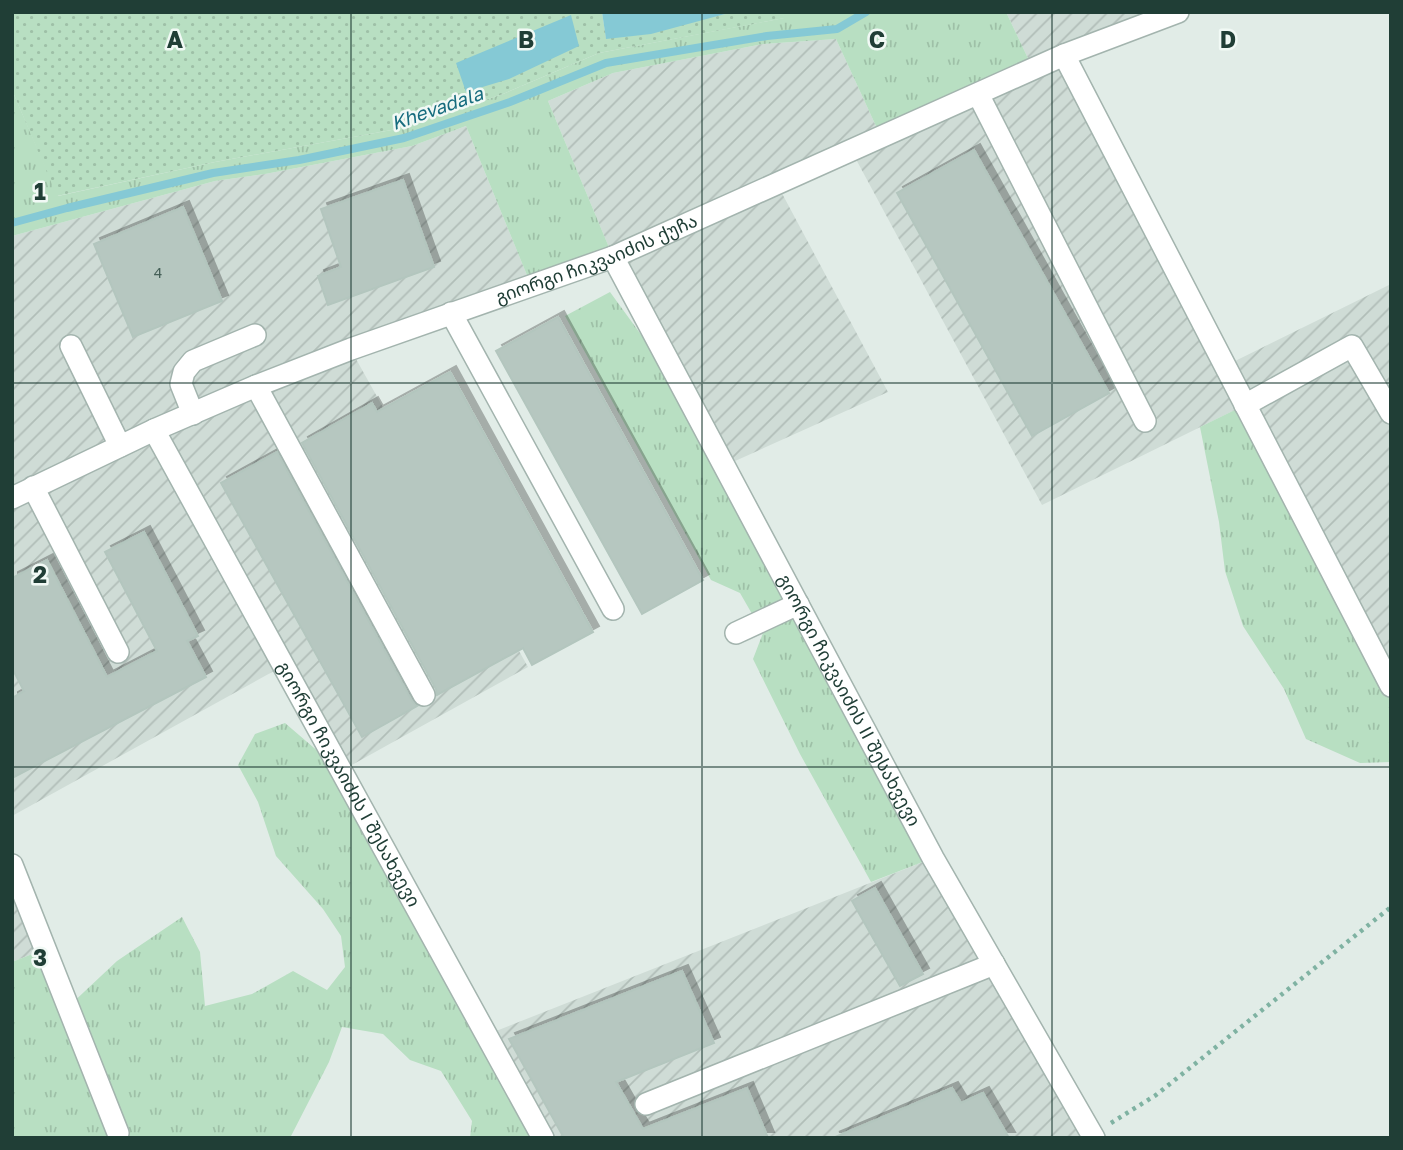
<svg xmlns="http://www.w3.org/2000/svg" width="1403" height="1150" viewBox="0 0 1403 1150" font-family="'Golos Text','Noto Sans Georgian',sans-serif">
	<defs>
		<pattern id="industrial-furrows" width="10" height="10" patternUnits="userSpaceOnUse" patternTransform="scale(1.75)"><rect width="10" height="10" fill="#cfdcd6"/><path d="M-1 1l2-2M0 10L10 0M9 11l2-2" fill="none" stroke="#b1beb8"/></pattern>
		<pattern id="grass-tufts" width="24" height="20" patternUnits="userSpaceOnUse" patternTransform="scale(1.75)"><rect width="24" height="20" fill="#b8dfc2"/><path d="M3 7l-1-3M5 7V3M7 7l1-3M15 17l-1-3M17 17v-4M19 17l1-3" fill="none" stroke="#9ec0a7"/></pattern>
		<pattern id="garden-dots" width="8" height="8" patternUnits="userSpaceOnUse" patternTransform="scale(1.75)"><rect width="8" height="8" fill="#b8dfc2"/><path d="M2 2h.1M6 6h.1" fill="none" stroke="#9ec0a7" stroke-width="1.8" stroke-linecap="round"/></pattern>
		<filter id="shadow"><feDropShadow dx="6" dy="-6" stdDeviation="0" flood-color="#0004"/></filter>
	</defs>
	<rect width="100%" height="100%" fill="#e1ece7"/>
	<path fill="url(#industrial-furrows)" d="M 1006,12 L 1178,12 L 1065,55 L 1225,366 L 1391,284 L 1391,669 L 1245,405 L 1042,505 L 851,150 L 777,184 L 888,392 L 724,466 L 613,257 L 548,101 L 613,73 L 763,44 L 836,39 L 881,137 L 1033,69 Z
		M 466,126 L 531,285 L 351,350 L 528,667 L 341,771 L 283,666 L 12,816 L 12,236 L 215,181 L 265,174 L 412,146 Z
		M 933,858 L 1094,1138 L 543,1138 L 486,1035 Z
		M 12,865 L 45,949 L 12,962 Z"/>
	<path fill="url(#grass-tufts)" d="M 782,12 L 1006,12 L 1033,69 L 881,137 L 836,39 L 763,44 L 613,73 L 548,101 L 613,257 L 531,285 L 466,126 L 412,146 L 265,174 L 215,181 L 12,236 L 12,90 L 58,196 L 215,162 L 397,129 L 503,94 L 599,53 L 784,18 Z
		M 610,292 L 690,402 L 933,858 L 871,882 L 800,754 L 753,659 L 763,633 L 740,593 L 711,580 L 565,316 Z
		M 1245,405 L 1391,686 L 1391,762 L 1360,763 L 1306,739 L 1284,689 L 1243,626 L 1225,571 L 1219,522 L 1200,427 Z
		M 285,723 L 341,771 L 543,1138 L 470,1138 L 472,1121 L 441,1071 L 410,1060 L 383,1034 L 342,1027 L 329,1062 L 290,1138 L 12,1138 L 12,962 L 45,949 L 68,1007 L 117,961 L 182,917 L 200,952 L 205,1006 L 252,994 L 293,971 L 327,990 L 345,967 L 341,936 L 323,909 L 276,856 L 258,802 L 238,765 L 255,734 Z"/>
	<path fill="url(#garden-dots)" d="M 12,12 L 602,12 L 606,38 L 725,14 L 725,12 L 782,12 L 785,18 L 599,53 L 503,94 L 397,129 L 215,162 L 57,196 L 12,90 Z"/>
	<path fill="#85c9d5" d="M 602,12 L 725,12 L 725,14 L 651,34 L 606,39 Z
		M 571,15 L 579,46 L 509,79 L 466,92 L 456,63 Z"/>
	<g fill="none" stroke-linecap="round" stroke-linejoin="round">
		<path stroke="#85c9d5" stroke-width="8" d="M 12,223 L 67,208 L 213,173 L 299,160 L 404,138 L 510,102 L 606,63 L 767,36 L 837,29 L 866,12"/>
	</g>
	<path fill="#b6c7c0" stroke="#b3c6be" stroke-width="2" filter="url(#shadow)" d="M 974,150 L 1109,393 L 1032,436 L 897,193 Z
		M 403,180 L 434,267 L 328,305 L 318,276 L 341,267 L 321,209 Z
		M 183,207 L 222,301 L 133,337 L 94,244 Z
		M 558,317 L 703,580 L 642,614 L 496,351 Z
		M 450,372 L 593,632 L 532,665 L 523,648 L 437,695 L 436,689 L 302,443 L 372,403 L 377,412 Z
		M 277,452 L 412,701 L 417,706 L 362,737 L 221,483 Z
		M 144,532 L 198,636 L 187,641 L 206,677 L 12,778 L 12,698 L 24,691 L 12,668 L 12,578 L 47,560 L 107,677 L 157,651 L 105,552 Z
		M 875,888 L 923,974 L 900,986 L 852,901 Z
		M 682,971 L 714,1043 L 616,1082 L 643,1129 L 747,1088 L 768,1138 L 564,1138 L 509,1039 Z
		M 952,1088 L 961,1103 L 983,1093 L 1009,1138 L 833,1138 Z"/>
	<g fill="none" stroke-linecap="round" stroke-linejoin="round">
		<defs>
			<g id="minor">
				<path d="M 1064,55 L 1391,686"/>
				<path d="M 978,94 L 1145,421"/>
				<path id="s1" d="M 613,257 L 933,858 L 1094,1138"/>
				<path d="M 451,313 L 613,609"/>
				<path d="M 71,346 L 120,446"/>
				<path d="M 256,386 L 424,695"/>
				<path d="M 1245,405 L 1352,346 L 1391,413"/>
				<path d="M 193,414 L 181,384 L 184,372 L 193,361 L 255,335"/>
				<path id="s2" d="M 154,430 L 543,1138"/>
				<path d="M 33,487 L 118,652"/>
				<path id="s3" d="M 12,498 L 154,430 L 256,386 L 351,349 L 613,257 L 1064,55 L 1178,12"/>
				<path d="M 736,633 L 798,604"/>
				<path d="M 12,865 L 118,1133"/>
				<path d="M 646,1104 L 994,964"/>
			</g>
		</defs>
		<use href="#minor" stroke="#a3b4ae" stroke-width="24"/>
		<path stroke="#7fb2a2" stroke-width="4.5" stroke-dasharray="3.5 5" stroke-linecap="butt" d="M 1111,1123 L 1156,1095 L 1391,907"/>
		<use href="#minor" stroke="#fff" stroke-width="21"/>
	</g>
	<path fill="none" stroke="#203e36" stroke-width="2" stroke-opacity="0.55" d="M 351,12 L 351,1138M 702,12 L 702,1138M 1052,12 L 1052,1138M 12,383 L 1391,383M 12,767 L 1391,767"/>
	<g text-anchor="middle" stroke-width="5" stroke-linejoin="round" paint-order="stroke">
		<g font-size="14" fill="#466058">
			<text x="158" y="278">4</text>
		</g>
		<g font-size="18" fill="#203e36" stroke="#f1f9f5">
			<text dy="6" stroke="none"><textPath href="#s3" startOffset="632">გიორგი ჩიკვაიძის ქუჩა</textPath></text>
			<text dy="6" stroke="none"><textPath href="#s1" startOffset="502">გიორგი ჩიკვაიძის II შესახვევი</textPath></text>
			<text dy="6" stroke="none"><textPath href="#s2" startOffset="404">გიორგი ჩიკვაიძის I შესახვევი</textPath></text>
		</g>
		<g font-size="19" font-style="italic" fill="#166c7e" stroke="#f1f9f5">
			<text transform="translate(437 108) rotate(-19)" y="7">Khevadala</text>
		</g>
	</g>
	<g font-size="23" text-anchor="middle" font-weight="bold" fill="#203e36" stroke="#f1f9f5" stroke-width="5" stroke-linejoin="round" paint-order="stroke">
		<text x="175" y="48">A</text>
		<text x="526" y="48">B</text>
		<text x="877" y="48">C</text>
		<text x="1228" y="48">D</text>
		<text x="40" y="200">1</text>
		<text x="40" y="583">2</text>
		<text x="40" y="966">3</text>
	</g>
	<rect width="1403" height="1150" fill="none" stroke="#203e36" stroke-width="28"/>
</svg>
